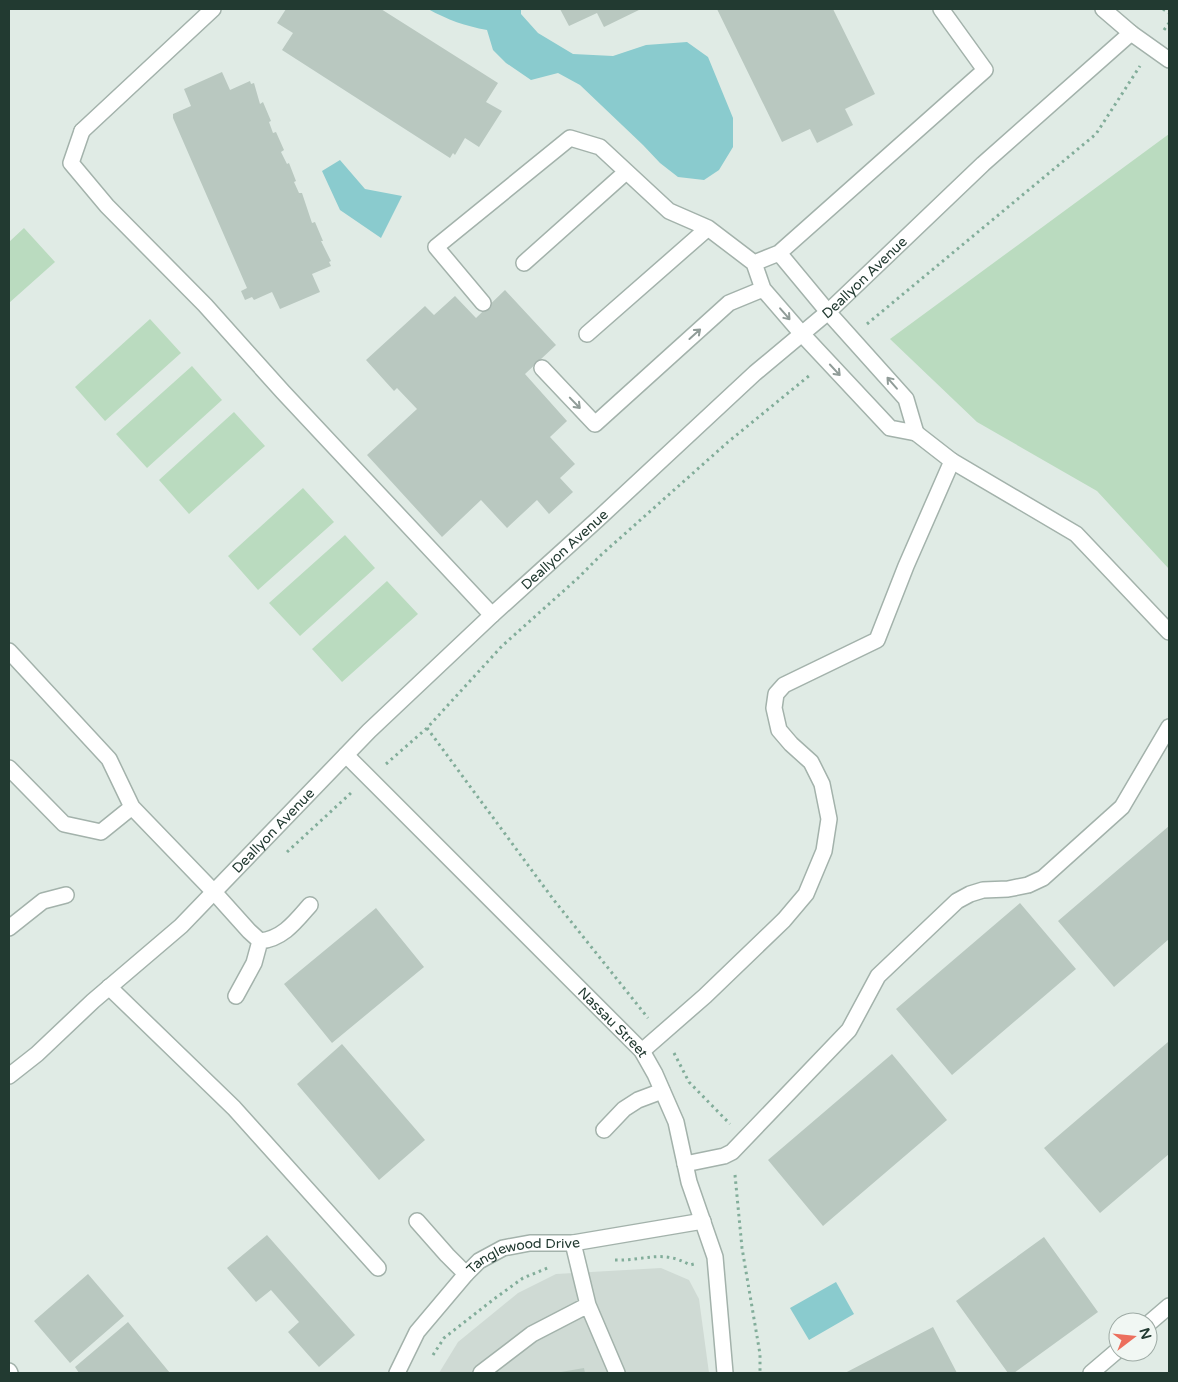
<svg xmlns="http://www.w3.org/2000/svg" width="1178" height="1382" viewBox="0 0 1178 1382" font-family="'Varela Round',sans-serif">
	<rect width="100%" height="100%" fill="#e0ebe5"/>
	<path fill="#cfdad4" d="M 661,1268 L 689,1280 L 699,1299 L 709,1373 L 439,1373 L 458,1342 L 518,1293 L 556,1274 Z"/>
	<path fill="#badbbf" d="M 1169,134 L 1169,569 L 1097,491 L 977,422 L 890,339 Z
		M 24,228 L 55,262 L 9,303 L 9,242 Z
		M 150,319 L 181,353 L 105,421 L 75,387 Z
		M 192,366 L 222,400 L 147,468 L 116,434 Z
		M 234,412 L 265,446 L 189,514 L 159,480 Z
		M 303,488 L 334,522 L 258,590 L 228,556 Z
		M 345,535 L 375,568 L 300,636 L 269,603 Z
		M 387,581 L 418,614 L 342,682 L 312,649 Z"/>
	<path fill="#8acbce" d="M 428,9 L 521,9 L 521,14 L 538,33 L 573,54 L 613,56 L 646,45 L 687,42 L 708,57 L 733,118 L 733,147 L 719,170 L 704,180 L 678,177 L 660,163 L 643,145 L 580,85 L 558,73 L 531,80 L 506,63 L 493,50 L 487,30 C 465,26 448,20 428,9 Z
		M 340,160 L 365,189 L 402,196 L 381,238 L 340,210 L 322,171 Z
		M 836,1282 L 854,1314 L 809,1340 L 790,1308 Z"/>
	<path fill="#b9c8c0" d="M 286,9 L 381,9 L 498,83 L 486,102 L 502,111 L 479,147 L 465,138 L 455,155 L 453,153 L 450,158 L 282,50 L 293,33 L 277,23 Z
		M 560,9 L 641,9 L 604,27 L 597,13 L 569,26 Z
		M 717,9 L 833,9 L 875,94 L 845,109 L 853,125 L 817,143 L 810,129 L 782,142 Z
		M 222,72 L 230,90 L 250,81 L 251,84 L 254,83 L 260,104 L 263,102 L 271,121 L 269,122 L 273,133 L 276,132 L 284,150 L 281,152 L 287,164 L 289,163 L 296,181 L 294,182 L 299,193 L 302,193 L 312,223 L 315,222 L 323,241 L 321,241 L 331,261 L 329,262 L 331,266 L 312,274 L 320,292 L 280,309 L 272,292 L 254,300 L 252,297 L 245,300 L 241,291 L 247,288 L 173,118 L 173,114 L 191,106 L 184,89 Z
		M 505,290 L 556,345 L 525,374 L 567,421 L 550,437 L 575,464 L 560,478 L 573,492 L 549,514 L 537,500 L 507,528 L 481,500 L 442,537 L 367,455 L 417,409 L 397,388 L 394,391 L 366,360 L 425,306 L 434,315 L 455,296 L 476,318 Z
		M 1169,826 L 1169,939 L 1114,987 L 1058,921 Z
		M 1020,903 L 1076,969 L 952,1075 L 896,1009 Z
		M 376,908 L 424,967 L 332,1043 L 284,984 Z
		M 1168,1042 L 1169,1044 L 1169,1154 L 1100,1213 L 1044,1148 Z
		M 342,1044 L 425,1140 L 379,1180 L 297,1084 Z
		M 892,1054 L 947,1120 L 823,1226 L 768,1160 Z
		M 267,1235 L 355,1335 L 319,1367 L 288,1332 L 299,1322 L 271,1290 L 256,1302 L 227,1268 Z
		M 1044,1237 L 1098,1312 L 1014,1373 L 1008,1373 L 956,1301 Z
		M 88,1274 L 124,1316 L 70,1363 L 34,1321 Z
		M 128,1322 L 170,1373 L 79,1373 L 75,1367 Z
		M 933,1327 L 957,1373 L 845,1373 Z
		M 584,1368 L 585,1373 L 562,1373 L 561,1372 Z"/>
	<g fill="none" stroke-linecap="round" stroke-linejoin="round">
		<defs>
			<path id="lane" d="M 82,131 L 213,9
				M 779,253 L 828,312
				M 524,263 L 626,172
				M 754,263 L 763,289 L 802,334
				M 483,303 L 436,247 L 570,138 L 600,147 L 669,211 L 708,228 L 754,263 L 779,253 L 985,70 L 941,9
				M 587,334 L 708,228
				M 542,368 L 595,424 L 729,303 L 763,289
				M 9,651 L 109,759 L 132,807 L 214,892 L 249,931 L 260,941 C 283,939 296,921 310,905
				M 9,768 L 64,824 L 101,832 L 132,807
				M 9,928 L 43,901 L 66,895
				M 109,987 L 234,1108 L 378,1268
				M 236,996 L 254,963 L 260,941
				M 604,1130 L 624,1109 L 638,1100 L 662,1091
				M 417,1221 L 447,1255 L 466,1274
				M 588,1305 L 617,1373
				M 9,1371 L 10,1373
				M 481,1373 L 532,1334 L 588,1305 L 573,1243"/>
			<g id="street">
				<path d="M 1103,9 L 1131,33 L 1169,60"/>
				<path d="M 82,131 L 71,163 L 107,206 L 205,305 L 283,392 L 492,615"/>
				<path d="M 802,334 L 890,428 L 916,433 L 906,399 L 828,312"/>
				<path d="M 952,461 L 1076,534 L 1169,632"/>
				<path id="s1" d="M 346,755 L 642,1051 L 655,1074 L 676,1122 L 689,1182 L 715,1257 L 725,1373"/>
				<path d="M 642,1051 L 705,996 L 784,920 L 806,894 L 824,851 L 829,819 L 822,784 L 811,762 L 791,744 L 779,730 L 774,708 L 776,694 L 784,685 L 877,640 L 906,566 L 952,461 L 916,433"/>
				<path id="s2" d="M 9,1076 L 37,1054 L 93,1001 L 181,926 L 369,731 L 492,615 L 598,519 L 755,373 L 828,312 L 983,164 L 1131,33"/>
				<path d="M 685,1164 L 724,1156 L 732,1152 L 849,1030 L 878,976 L 957,901 L 970,894 L 983,890 L 1008,889 L 1028,885 L 1043,878 L 1122,807 L 1169,727"/>
				<path d="M 1148,1324 L 1169,1306"/>
				<path id="s3" d="M 397,1373 L 417,1332 L 466,1274 L 479,1261 L 503,1248 L 530,1243 L 573,1243 L 703,1221"/>
				<path d="M 1091,1373 L 1118,1350"/>
			</g>
		</defs>
		<use href="#lane" stroke="#a3b2ab" stroke-width="18"/>
		<use href="#street" stroke="#a3b2ab" stroke-width="18"/>
		<path stroke="#82ad9a" stroke-width="3" stroke-dasharray="2.5 4" stroke-linecap="butt" d="M 1163,9 L 1169,13
			M 1164,30 L 1169,23
			M 867,324 L 1096,134 L 1140,66
			M 427,728 L 553,899 L 648,1018
			M 386,764 L 427,728 L 502,646 L 578,578 L 601,555 L 728,442 L 810,375
			M 287,852 L 352,792
			M 674,1053 L 689,1082 L 730,1124
			M 735,1175 L 742,1248 L 760,1354 L 760,1373
			M 615,1260 C 644,1261 662,1249 690,1265 L 694,1264
			M 433,1355 L 444,1338 L 494,1299 L 523,1278 L 550,1267"/>
		<use href="#lane" stroke="#fff" stroke-width="15"/>
		<use href="#street" stroke="#fff" stroke-width="15"/>
	</g>
	<defs><path id="oneway-shaft" d="M-6 0H5M1.5-3L5.5 0L1.5 3" fill="none" stroke-width="1.6" stroke-linecap="round" stroke-linejoin="round" transform="scale(1.25)"/></defs>
	<g stroke="#909c98">
		<use href="#oneway-shaft" transform="translate(785 314) rotate(49)"/>
		<use href="#oneway-shaft" transform="translate(695 334) rotate(-42)"/>
		<use href="#oneway-shaft" transform="translate(835 370) rotate(47)"/>
		<use href="#oneway-shaft" transform="translate(892 383) rotate(-131)"/>
		<use href="#oneway-shaft" transform="translate(575 403) rotate(46)"/>
	</g>
	<g text-anchor="middle" stroke-width="4" stroke-linejoin="round" paint-order="stroke">
		<g font-size="14" fill="#223a31" stroke="#f1f7f3">
			<text dy="5" stroke="none"><textPath href="#s2" startOffset="1171">Deallyon Avenue</textPath></text>
			<text dy="5" stroke="none"><textPath href="#s2" startOffset="766">Deallyon Avenue</textPath></text>
			<text dy="5" stroke="none"><textPath href="#s2" startOffset="361">Deallyon Avenue</textPath></text>
			<text dy="5" stroke="none"><textPath href="#s1" startOffset="378">Nassau Street</textPath></text>
			<text dy="5" stroke="none"><textPath href="#s3" startOffset="185">Tanglewood Drive</textPath></text>
		</g>
	</g>
	<rect width="1178" height="1382" fill="none" stroke="#223a31" stroke-width="20"/>
	<g transform="translate(1133 1337) rotate(74)"><circle r="24" fill="#f1f7f3" stroke="#9eaba5"/>
	<path d="M0-4L9 19L0 12L-9 19Z" fill="#ec6f5d"/>
	<text y="-8" font-size="14" font-weight="bold" text-anchor="middle" fill="#223a31">N</text>
	</g>
</svg>
